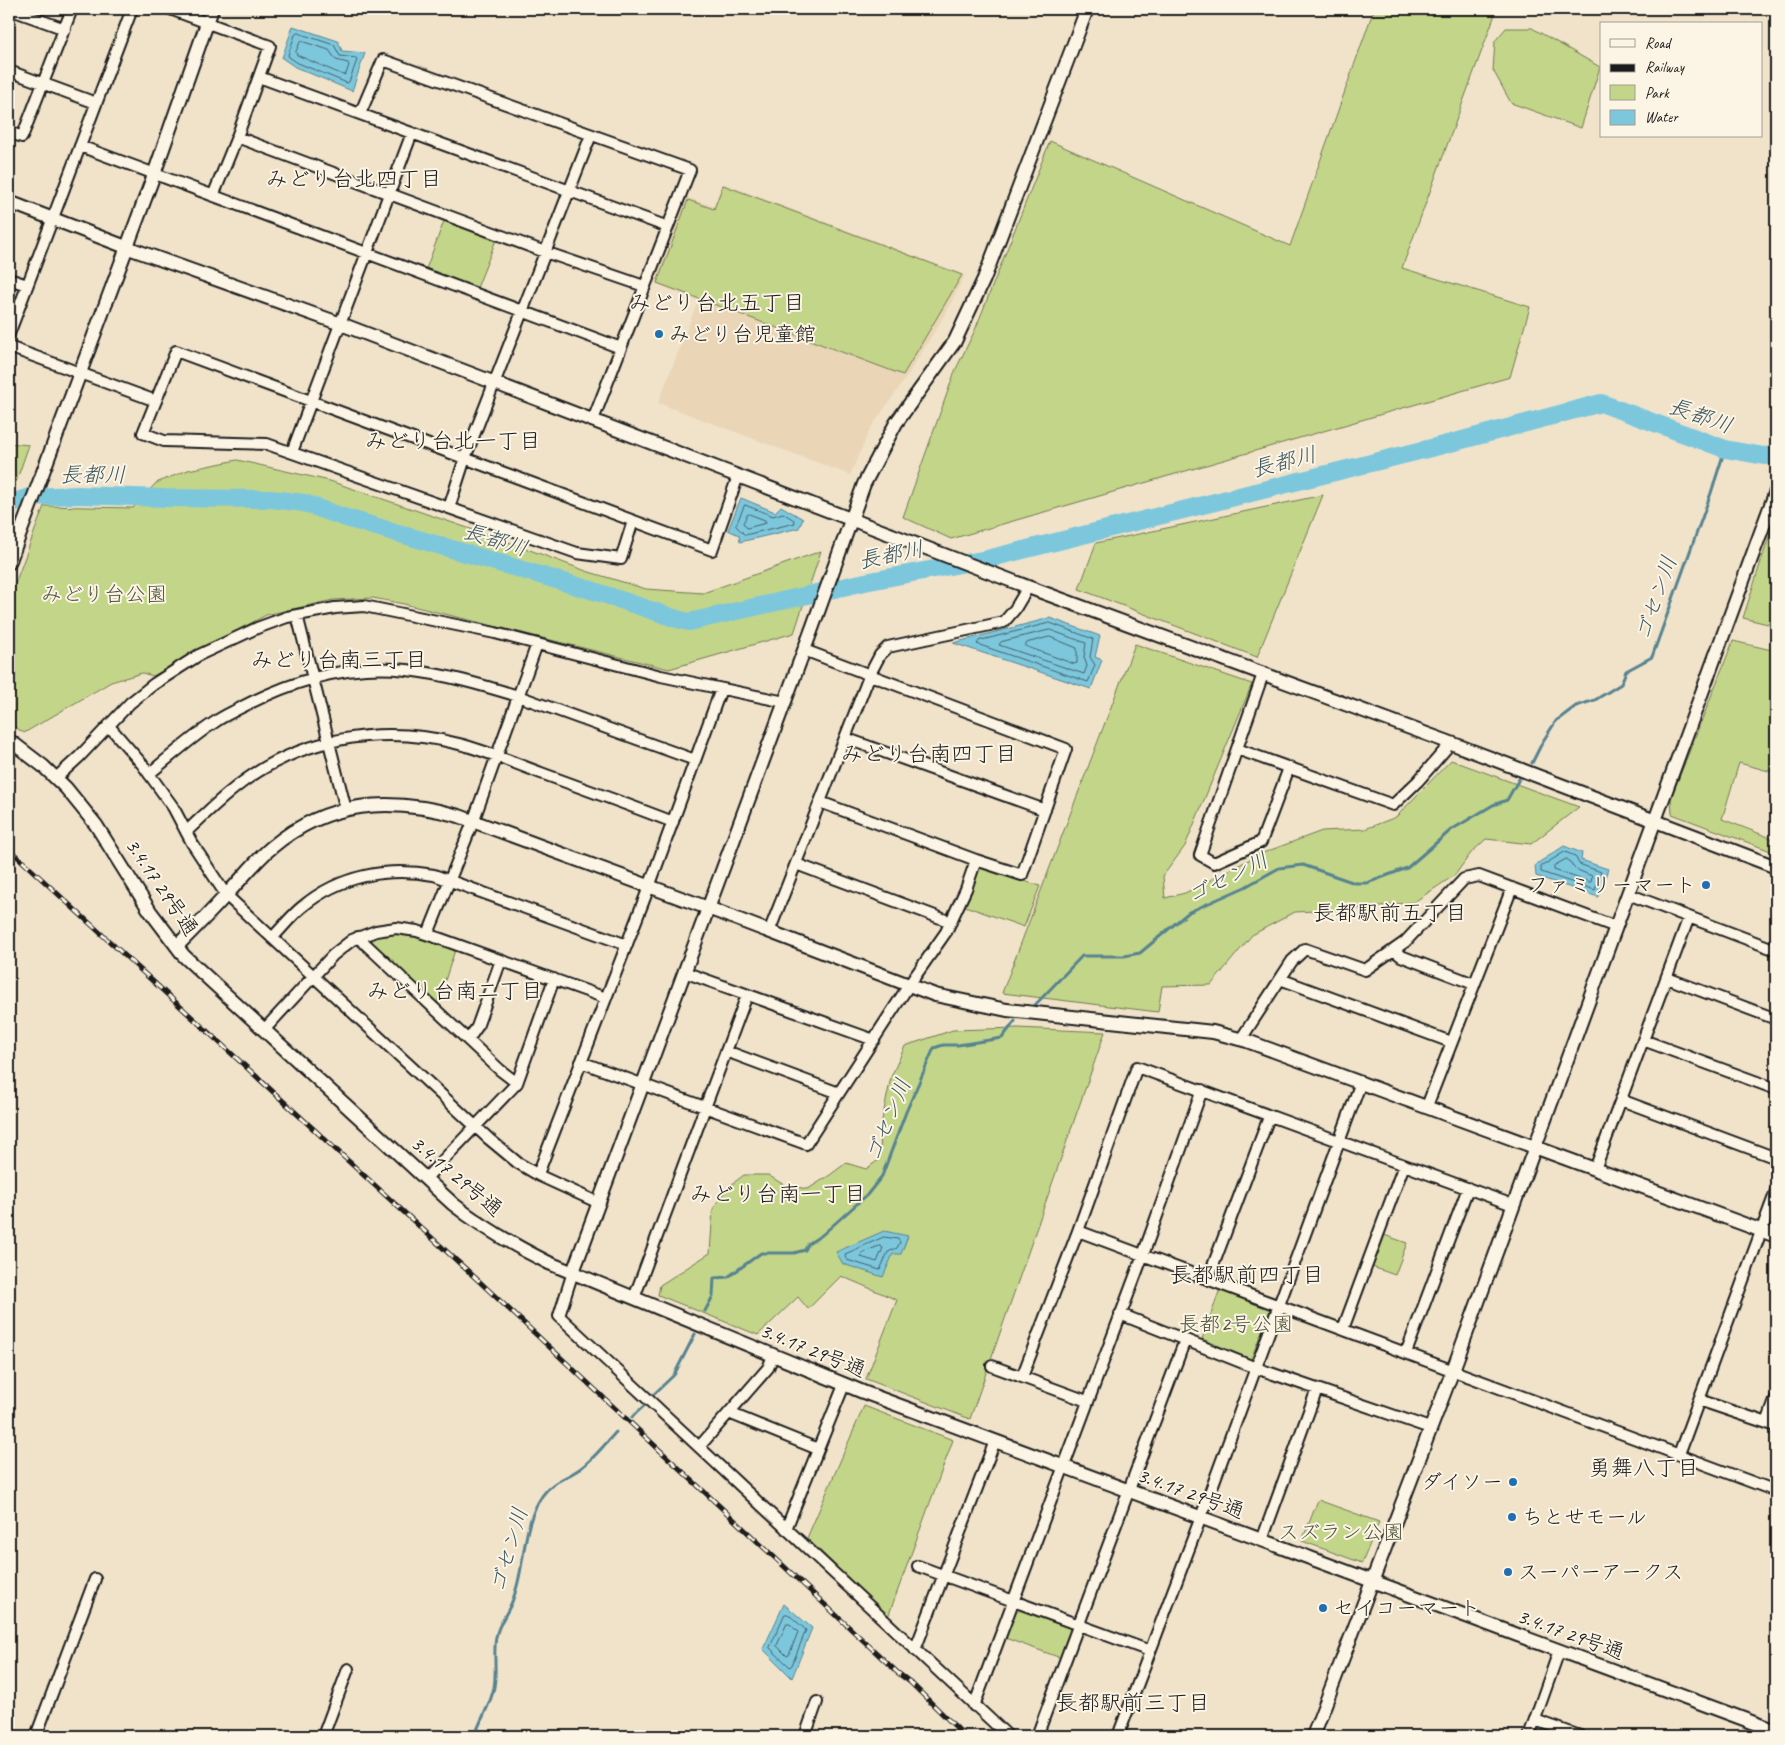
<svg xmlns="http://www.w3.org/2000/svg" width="1785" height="1745" viewBox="0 0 1785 1745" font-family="Caveat,'Klee One',sans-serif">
	<rect width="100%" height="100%" fill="#f1e3ca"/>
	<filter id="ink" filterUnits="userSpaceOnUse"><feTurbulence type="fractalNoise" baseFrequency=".02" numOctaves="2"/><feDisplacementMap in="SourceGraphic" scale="10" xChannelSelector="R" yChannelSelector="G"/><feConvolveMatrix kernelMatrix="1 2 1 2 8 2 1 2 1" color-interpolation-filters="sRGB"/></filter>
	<g filter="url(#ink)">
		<path fill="#ead6b7" d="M 723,183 L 965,275 L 947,311 L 906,378 L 871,428 L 850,475 L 658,403 L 698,301 L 654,283 L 686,197 L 713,206 Z"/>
		<path fill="#c3d589" stroke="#707852" d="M 1374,9 L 1497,9 L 1402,268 L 1530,307 L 1510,377 L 951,539 L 903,517 L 955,371 L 975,330 L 1050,141 L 1290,246 Z
			M 1506,28 L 1532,28 L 1600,67 L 1581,128 L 1511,103 L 1493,70 L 1495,41 Z
			M 723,185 L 962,275 L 903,375 L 657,283 L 688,200 L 714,209 Z
			M 444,221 L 496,240 L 477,288 L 426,269 Z
			M 9,443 L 29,445 L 9,502 Z
			M 237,460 L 330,481 L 503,540 L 586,571 L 646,589 L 703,593 L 821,551 L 794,633 L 669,669 L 404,604 L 373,598 L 333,600 L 266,615 L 153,676 L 142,673 L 111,682 L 24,733 L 9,723 L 9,600 L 44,506 L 133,508 L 156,483 L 188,470 Z
			M 1323,495 L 1257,657 L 1079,589 L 1096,543 Z
			M 1774,521 L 1776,521 L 1776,626 L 1743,618 Z
			M 1733,641 L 1776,651 L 1776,773 L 1739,763 L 1722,819 L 1776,840 L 1776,853 L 1672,814 L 1671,798 Z
			M 1135,644 L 1252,684 L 1185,846 L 1163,876 L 1165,898 L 1185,893 L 1260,854 L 1322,831 L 1365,829 L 1396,817 L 1451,760 L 1579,807 L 1531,844 L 1486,839 L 1471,853 L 1455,875 L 1414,902 L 1356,909 L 1295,912 L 1252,935 L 1211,985 L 1162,986 L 1158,1012 L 1002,993 Z
			M 979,866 L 1040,886 L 1024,927 L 965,906 Z
			M 395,933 L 414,934 L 455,950 L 437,1005 L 372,944 L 373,937 Z
			M 1018,1028 L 1105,1032 L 970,1419 L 866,1379 L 897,1300 L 841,1276 L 808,1309 L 798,1297 L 758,1335 L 658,1295 L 660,1285 L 710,1253 L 713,1209 L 728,1187 L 744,1175 L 768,1175 L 784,1185 L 808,1189 L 830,1175 L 846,1163 L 866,1169 L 880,1159 L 881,1125 L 891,1077 L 905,1046 L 953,1030 Z
			M 1384,1235 L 1407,1243 L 1395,1275 L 1372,1267 Z
			M 1220,1289 L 1271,1308 L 1251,1359 L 1202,1339 Z
			M 864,1406 L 953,1440 L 888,1617 L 807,1538 Z
			M 1318,1500 L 1379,1522 L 1362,1563 L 1302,1541 Z
			M 1017,1607 L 1072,1628 L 1061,1658 L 1005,1638 Z"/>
		<path fill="#7dc7dd" stroke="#568390" d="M 293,26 L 338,41 L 342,51 L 365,53 L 352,91 L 295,67 L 282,58 Z
			M 741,498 L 775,512 L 781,506 L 803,519 L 799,528 L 740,542 L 739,535 L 728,530 Z
			M 1050,618 L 1100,636 L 1095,657 L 1102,660 L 1091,689 L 953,643 Z
			M 1564,846 L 1582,853 L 1581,860 L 1608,869 L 1598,897 L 1536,876 L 1535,865 Z
			M 884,1231 L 908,1236 L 901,1254 L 893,1254 L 883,1277 L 843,1264 L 836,1252 Z
			M 784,1604 L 812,1628 L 792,1678 L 763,1649 Z"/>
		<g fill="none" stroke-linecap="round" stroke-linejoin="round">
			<path stroke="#436069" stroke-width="1" d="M 298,33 L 334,45 L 340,56 L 356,58 L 357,60 L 349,82 L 347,83 L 298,63 L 289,57 L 288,55 L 295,35 Z
				M 301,41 L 329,50 L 336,60 L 348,63 L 349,65 L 346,74 L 343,75 L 297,55 L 296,52 Z
				M 745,505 L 773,516 L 783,513 L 794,520 L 795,523 L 745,535 L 736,526 Z
				M 749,514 L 765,520 L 766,523 L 747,528 L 743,523 L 747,515 Z
				M 1050,623 L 1093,639 L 1090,657 L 1095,665 L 1088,682 L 977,644 L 979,641 Z
				M 1050,630 L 1086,643 L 1084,657 L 1087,666 L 1084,674 L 999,645 L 1001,642 Z
				M 1050,637 L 1077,648 L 1077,663 L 1074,664 L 1025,646 L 1027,643 Z
				M 1565,852 L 1575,856 L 1579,864 L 1601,872 L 1595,890 L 1541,872 L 1541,867 Z
				M 1567,859 L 1575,869 L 1592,876 L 1591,882 L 1589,882 L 1554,870 L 1554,866 Z
				M 884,1237 L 898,1239 L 900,1242 L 897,1248 L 888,1252 L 880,1270 L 847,1260 L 845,1257 L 846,1254 Z
				M 880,1246 L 883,1248 L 877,1262 L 861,1257 L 862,1253 Z
				M 785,1614 L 788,1614 L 806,1630 L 792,1665 L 790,1667 L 770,1648 Z
				M 787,1624 L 790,1624 L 798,1632 L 789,1655 L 787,1656 L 777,1646 Z"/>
			<path stroke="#568390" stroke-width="3" d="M 1532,763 L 1543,741 L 1556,721 L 1576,706 L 1595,700 L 1621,684 L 1626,671 L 1652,657 L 1711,493 L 1725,449
				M 1035,1005 L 1082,956 L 1124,956 L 1140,953 L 1189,912 L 1245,887 L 1279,868 L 1303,865 L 1355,883 L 1367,883 L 1407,868 L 1451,830 L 1493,805 L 1507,800 L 1519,779
				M 705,1311 L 713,1296 L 714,1278 L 728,1277 L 761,1253 L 794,1253 L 805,1250 L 808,1244 L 822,1235 L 867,1195 L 882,1176 L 906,1112 L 934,1048 L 943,1045 L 958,1045 L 1002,1038 L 1015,1021
				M 654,1394 L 674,1375 L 695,1334
				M 632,1417 L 644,1406
				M 475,1736 C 480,1719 491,1705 494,1687 C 497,1671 493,1653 496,1637 C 499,1621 508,1614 513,1599 C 526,1566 521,1527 542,1496 C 551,1482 565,1479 578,1470 C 593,1460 604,1445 616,1432"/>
			<path stroke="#7dc7dd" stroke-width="18" d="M 9,504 L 29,497 L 78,495 L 163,498 L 271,499 L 304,503 L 343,517 L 594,591 L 677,619 L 689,622 L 865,582 L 987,559 L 1451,443 L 1601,403 L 1725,449 L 1764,456 L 1776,455"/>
			<defs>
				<path id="minor" d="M 9,9 L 65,29
					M 170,9 L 270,46 L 237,137 L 213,196
					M 9,71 L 96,103
					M 259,77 L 668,227
					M 360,114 L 383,60 L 690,170 L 593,420
					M 9,132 L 22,137 L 72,9
					M 237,137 L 545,252 L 644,286
					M 80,146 L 621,348
					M 9,279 L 27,285
					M 9,334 L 132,9
					M 9,347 L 156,401
					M 292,452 L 412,133
					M 449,508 L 465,458 L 591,135
					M 633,521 L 621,559 L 577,553 L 267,444 L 164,441 L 143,433 L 176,351 L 712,550 L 738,476
					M 297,615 L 346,810
					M 804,650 L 1066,749 L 1022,875 L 976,860 L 820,802
					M 1263,674 L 1200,855 L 1214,863 L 1261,842 L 1289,768
					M 109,726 L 142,764 L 173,807 L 192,843 L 226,895 L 489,1139 L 518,1163 L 540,1176 L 599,1203
					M 845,738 L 1045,810
					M 1237,749 L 1393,805 L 1418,781 L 1451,743
					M 149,774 C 171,756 192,737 215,722 C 223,716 233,712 242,707 C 292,681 349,663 407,670 C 444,674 482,685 518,696 L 695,760
					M 56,778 L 79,757 L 130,703 L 154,684 L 199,655 L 257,628 L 287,617 L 335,608 L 364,606 L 495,633 L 661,676 L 785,702
					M 186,832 C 213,806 241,779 275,762 C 332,733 398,728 459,744 C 487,751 514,763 541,773 C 585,789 629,805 673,822
					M 796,864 L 951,922
					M 1628,894 L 1776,950
					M 769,932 L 870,674 L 880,655 L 888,647 L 1004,622 L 1015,609 L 1028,587
					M 428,934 L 473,822 L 537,644
					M 358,937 L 500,1070 L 517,1083
					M 272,938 C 282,928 291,916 302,907 C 340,875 387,867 434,875 L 627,945
					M 1394,950 L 1401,956 L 1474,984
					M 684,972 L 874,1040
					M 1667,978 L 1776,1019
					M 1280,979 L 1451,1042
					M 264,1030 L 333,955 L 352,940 L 376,931 L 396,928 L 417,931 L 441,939 L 606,998
					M 1241,1039 L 1292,961 L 1305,949 L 1365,970 L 1405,942 L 1464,879 L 1479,876 L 1616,927
					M 468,1040 L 477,1027 L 501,960
					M 1643,1040 L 1776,1089
					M 726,1051 L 839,1093
					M 581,1062 L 806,1144 L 909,985 L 946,932 L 966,889 L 976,860
					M 1621,1100 L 1776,1158
					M 1427,1106 L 1512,888
					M 1595,1169 L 1689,917
					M 538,1174 L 649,887 L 721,689
					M 425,1179 L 517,1083 L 554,979
					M 1078,1231 L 1776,1491
					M 573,1272 L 559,1316 L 1008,1736
					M 1208,1279 L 1269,1117
					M 634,1298 L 747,995
					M 1120,1314 L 1256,1368 L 1430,1428
					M 1343,1329 L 1404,1165
					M 1406,1353 L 1468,1188
					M 992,1366 L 1087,1401
					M 1022,1377 L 1078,1231 L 1137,1067 L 1513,1205
					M 1699,1400 L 1776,1426
					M 729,1413 L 818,1449
					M 1767,1423 L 1776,1398
					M 699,1447 L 768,1368 L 773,1356
					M 1679,1454 L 1776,1191
					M 786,1529 L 844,1385
					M 1262,1540 L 1317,1389
					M 918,1566 L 1150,1651
					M 915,1650 L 995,1441
					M 974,1706 L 1143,1255 L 1202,1090
					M 1535,1720 L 1580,1736
					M 36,1736 L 95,1579
					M 323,1736 L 348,1669
					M 805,1736 L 817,1702
					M 1037,1736 L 1185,1340
					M 1118,1736 L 1201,1517 L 1361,1082
					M 1529,1736 L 1559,1651"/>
				<path id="tertiary" d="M 9,202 L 126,247 L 341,324 L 1028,587 L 1451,743 L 1776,867
					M 9,563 L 152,180 L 212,9
					M 9,740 L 43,766 L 66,788 L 96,825 L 150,911 L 184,956 L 453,1204 C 483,1228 515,1246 549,1263 L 863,1392 L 1776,1731
					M 177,946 C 194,929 211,912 227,894 C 242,879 255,861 272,847 C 328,800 391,797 459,816 L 708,908 L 935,995 L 1007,1010 L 1213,1032 L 1247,1041 L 1776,1236
					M 573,1272 L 813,626 L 864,484 L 896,423 L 955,341 L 984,279 L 1087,9
					M 1313,1736 L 1453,1370 L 1776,491"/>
			</defs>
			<use href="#minor" stroke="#1c1c1c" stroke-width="14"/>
			<use href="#tertiary" stroke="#1c1c1c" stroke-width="16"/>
			<use href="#minor" stroke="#fcf5e5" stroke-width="10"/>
			<use href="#tertiary" stroke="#fcf5e5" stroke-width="12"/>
			<defs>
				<path id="rail" d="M 9,849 L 481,1283 L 898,1673 L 910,1682 L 965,1736"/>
			</defs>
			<use href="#rail" stroke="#1c1c1c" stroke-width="5"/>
			<use href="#rail" stroke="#fcf5e5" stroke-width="3" stroke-dasharray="9" stroke-linecap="butt"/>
		</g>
	</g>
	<g fill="#1f6fb2" stroke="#fcf5e5" stroke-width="2">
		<circle cx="659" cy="334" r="5"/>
		<circle cx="1706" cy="885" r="5"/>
		<circle cx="1513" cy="1482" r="5"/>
		<circle cx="1512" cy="1517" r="5"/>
		<circle cx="1508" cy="1572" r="5"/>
		<circle cx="1323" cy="1608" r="5"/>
	</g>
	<g text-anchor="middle" stroke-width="4" stroke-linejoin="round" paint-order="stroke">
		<g font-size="21" fill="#1c1c1c" stroke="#fcf5e5" text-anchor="start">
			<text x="669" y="341">みどり台児童館</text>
			<text x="1696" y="892" text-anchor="end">ファミリーマート</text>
			<text x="1503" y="1489" text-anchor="end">ダイソー</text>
			<text x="1522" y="1524">ちとせモール</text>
			<text x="1518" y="1579">スーパーアークス</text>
			<text x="1333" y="1615">セイコーマート</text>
		</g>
		<g font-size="21" fill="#4e543d" stroke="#fcf5e5">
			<text x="104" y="601">みどり台公園</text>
			<text x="1236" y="1331">長都2号公園</text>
			<text x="1341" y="1539">スズラン公園</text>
		</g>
		<g font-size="21" fill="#1c1c1c" stroke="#fcf5e5">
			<text transform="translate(162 887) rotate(56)" y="7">3.4.17 29号通</text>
			<text transform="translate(457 1176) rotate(40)" y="7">3.4.17 29号通</text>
			<text transform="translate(813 1350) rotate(22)" y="7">3.4.17 29号通</text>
			<text transform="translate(1191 1493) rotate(20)" y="7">3.4.17 29号通</text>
			<text transform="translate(1571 1634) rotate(20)" y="7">3.4.17 29号通</text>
		</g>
		<g font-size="22" fill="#1c1c1c" stroke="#fcf5e5">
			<text x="354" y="186">みどり台北四丁目</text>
			<text x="717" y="310">みどり台北五丁目</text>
			<text x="453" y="448">みどり台北一丁目</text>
			<text x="339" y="667">みどり台南三丁目</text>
			<text x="929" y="761">みどり台南四丁目</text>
			<text x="1390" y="920">長都駅前五丁目</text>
			<text x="455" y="998">みどり台南二丁目</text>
			<text x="778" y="1201">みどり台南一丁目</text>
			<text x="1247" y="1282">長都駅前四丁目</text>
			<text x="1644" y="1475">勇舞八丁目</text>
			<text x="1133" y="1710">長都駅前三丁目</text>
		</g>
		<g font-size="22" font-style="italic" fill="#3e5860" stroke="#fcf5e5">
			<text transform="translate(1701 415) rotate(19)" y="8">長都川</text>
			<text transform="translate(1284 461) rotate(-14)" y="8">長都川</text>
			<text x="93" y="482">長都川</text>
			<text transform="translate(496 539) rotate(17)" y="8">長都川</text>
			<text transform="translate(891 554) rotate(-11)" y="8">長都川</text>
			<text transform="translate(1655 598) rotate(-71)" y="8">ゴセン川</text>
			<text transform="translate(1227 877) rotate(-26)" y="8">ゴセン川</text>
			<text transform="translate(887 1120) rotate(-68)" y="8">ゴセン川</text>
			<text transform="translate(508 1550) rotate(-74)" y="8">ゴセン川</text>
		</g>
	</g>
	<rect width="1785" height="1745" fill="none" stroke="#fcf5e5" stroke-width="30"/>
	<rect x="15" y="15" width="1755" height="1715" fill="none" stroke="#1c1c1c" stroke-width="2" filter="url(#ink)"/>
	<rect x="1600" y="22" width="162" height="115" fill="#fcf5e5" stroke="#a29e95"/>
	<rect x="1610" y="39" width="25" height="8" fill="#fcf5e5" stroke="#a29e95"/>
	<text x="1645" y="48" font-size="15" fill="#1c1c1c">Road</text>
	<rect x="1610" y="64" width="25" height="8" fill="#1c1c1c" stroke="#a29e95"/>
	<text x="1645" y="72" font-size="15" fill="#1c1c1c">Railway</text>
	<rect x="1610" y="85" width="25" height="15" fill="#c3d589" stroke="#a29e95"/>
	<text x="1645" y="98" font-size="15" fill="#1c1c1c">Park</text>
	<rect x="1610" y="110" width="25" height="15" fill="#7dc7dd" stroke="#a29e95"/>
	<text x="1645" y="122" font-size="15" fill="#1c1c1c">Water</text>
</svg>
